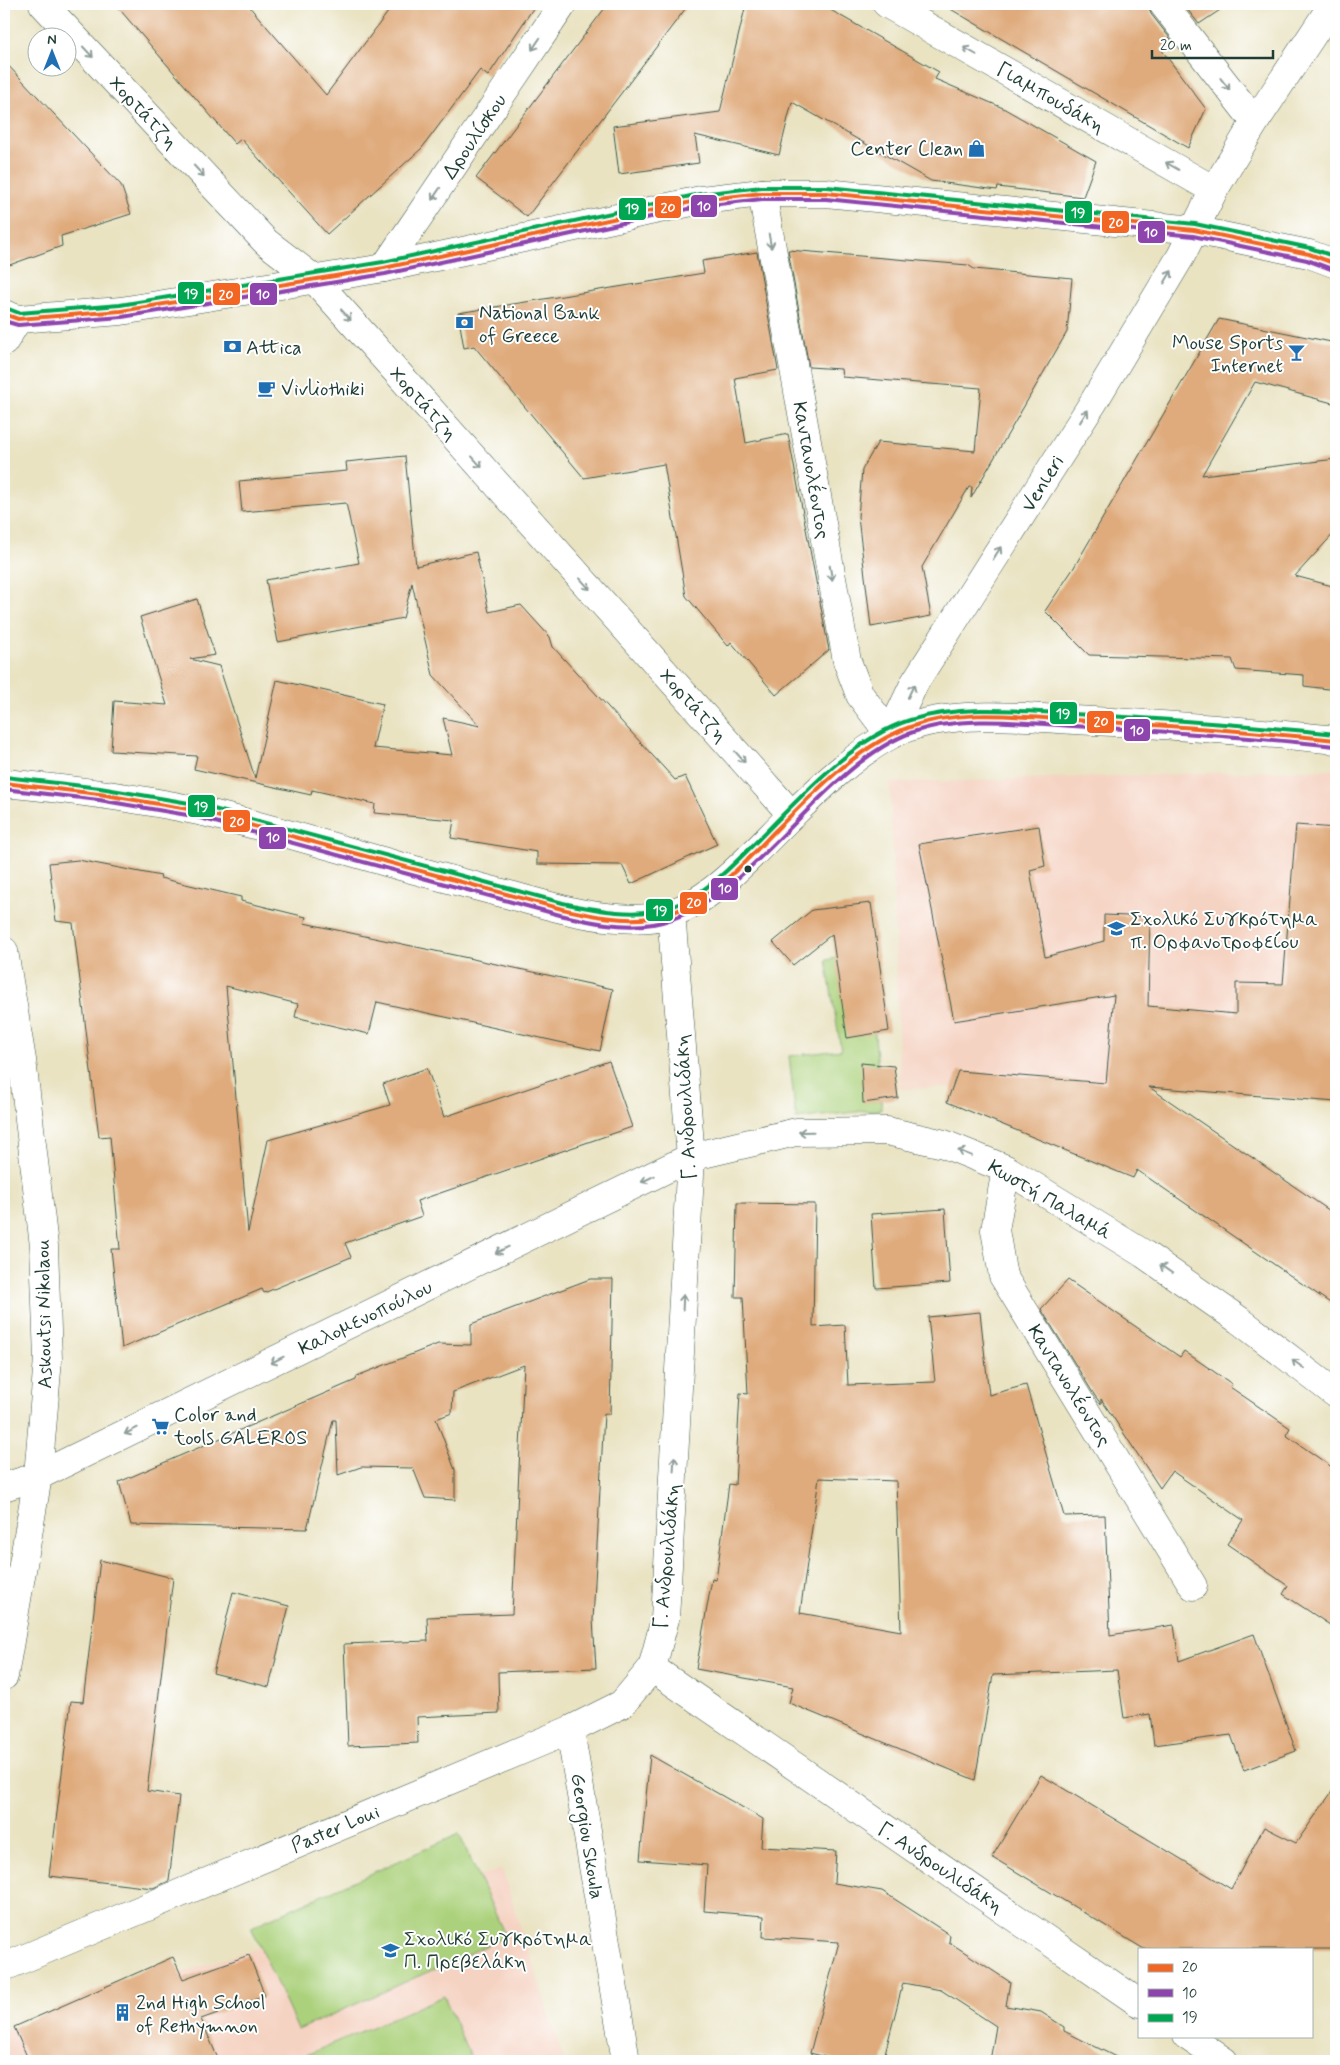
<svg xmlns="http://www.w3.org/2000/svg" width="1340" height="2065" viewBox="0 0 1340 2065" font-family="Mynerve,sans-serif">
	<rect width="100%" height="100%" fill="#fff"/>
	<filter id="ink" filterUnits="userSpaceOnUse"><feTurbulence type="fractalNoise" baseFrequency=".02" numOctaves="2"/><feDisplacementMap in="SourceGraphic" scale="10" xChannelSelector="R" yChannelSelector="G"/><feConvolveMatrix kernelMatrix="1 2 1 2 8 2 1 2 1" color-interpolation-filters="sRGB"/></filter>
	<filter id="wash" filterUnits="userSpaceOnUse"><feTurbulence type="fractalNoise" baseFrequency=".0096" numOctaves="4" result="noise"/><feDisplacementMap in="SourceGraphic" scale="20" xChannelSelector="R" yChannelSelector="G"/><feGaussianBlur stdDeviation="1.12" result="paint"/><feColorMatrix in="noise" values="0 0 0 0 0 0 0 0 0 0 0 0 0 0 0 0 0 1.4 0 .05"/><feComposite in="paint" operator="in"/></filter>
	<g filter="url(#wash)">
		<rect width="100%" height="100%" fill="#e9e3c2"/>
		<path fill="#f5d3c2" d="M 1336,769 L 1336,1075 L 900,1089 L 890,783 Z
			M 502,1869 L 564,2061 L 4,2061 L 4,2030 Z"/>
		<path fill="#abd17b" stroke="#658758" d="M 867,953 L 882,1109 L 796,1119 L 789,1056 L 841,1050 L 826,960 Z
			M 459,1834 L 506,1937 L 298,2030 L 251,1927 Z
			M 444,1996 L 472,2061 L 292,2061 Z"/>
		<g id="blocks">
			<path fill="#dfaa7b" fill-rule="evenodd" d="M 115,4 L 247,4 L 326,95 L 394,4 L 536,4 L 488,76 L 480,70 L 422,148 L 327,234 L 241,139 L 235,144 Z
				M 608,4 L 689,4 L 527,217 L 476,178 Z
				M 746,4 L 820,4 L 939,72 L 935,79 L 1003,108 L 1096,161 L 1083,197 L 998,187 L 997,190 L 931,181 L 792,102 L 779,155 L 695,135 L 699,163 L 619,174 L 613,126 L 720,112 Z
				M 942,4 L 1148,4 L 1151,14 L 1173,42 L 1161,49 L 1206,109 L 1188,148 Z
				M 1183,4 L 1229,4 L 1199,24 Z
				M 4,61 L 121,185 L 131,214 L 61,236 L 62,246 L 4,267 Z
				M 788,250 L 968,265 L 974,269 L 1072,278 L 1067,332 L 971,498 L 972,487 L 969,487 L 922,567 L 931,616 L 871,627 L 858,517 L 862,470 L 878,442 L 975,451 L 981,388 L 842,377 L 841,369 L 809,367 Z
				M 757,252 L 778,370 L 735,378 L 746,443 L 788,434 L 829,650 L 776,695 L 731,642 L 728,646 L 686,596 L 664,464 L 584,478 L 474,346 L 464,348 L 458,313 L 704,273 L 702,261 Z
				M 1219,319 L 1336,343 L 1336,404 L 1255,382 L 1202,475 L 1336,459 L 1336,531 L 1295,576 L 1336,587 L 1336,690 L 1304,686 L 1304,675 L 1236,670 L 1232,659 L 1089,655 L 1045,611 L 1073,569 Z
				M 405,456 L 416,566 L 476,552 L 489,612 L 521,605 L 550,637 L 553,647 L 675,780 L 685,776 L 717,844 L 631,884 L 622,865 L 537,864 L 537,852 L 451,838 L 454,820 L 374,813 L 375,804 L 312,790 L 311,795 L 194,769 L 197,756 L 111,751 L 114,701 L 167,705 L 140,617 L 197,599 L 215,655 L 190,659 L 219,666 L 255,778 L 277,680 L 383,704 L 373,748 L 452,755 L 443,718 L 480,726 L 433,675 L 412,583 L 403,618 L 278,642 L 266,580 L 359,563 L 346,503 L 242,512 L 239,481 L 347,471 L 346,462 Z
				M 1296,825 L 1336,828 L 1336,1102 L 1149,1087 L 1336,1215 L 1336,1307 L 1137,1170 L 1133,1178 L 947,1102 L 958,1071 L 1106,1083 L 1114,995 L 954,1021 L 919,844 L 1039,826 L 1045,866 L 1030,870 L 1045,957 L 1104,941 L 1104,915 L 1150,917 L 1148,1006 L 1236,1014 L 1236,983 L 1283,984 Z
				M 78,860 L 161,876 L 160,878 L 241,897 L 241,901 L 306,917 L 304,923 L 613,989 L 600,1051 L 377,1002 L 369,1034 L 295,1017 L 298,1004 L 226,986 L 248,1232 L 268,1140 L 390,1105 L 383,1084 L 427,1068 L 444,1117 L 609,1061 L 632,1127 L 417,1201 L 422,1216 L 345,1243 L 351,1257 L 264,1293 L 262,1289 L 122,1348 L 111,1249 L 120,1249 L 110,1136 L 99,1137 L 73,923 L 56,921 L 49,863 Z
				M 871,903 L 889,1031 L 847,1038 L 832,934 L 793,965 L 773,942 L 812,910 Z
				M 861,1063 L 894,1066 L 898,1098 L 863,1103 Z
				M 737,1203 L 815,1204 L 813,1327 L 845,1325 L 848,1385 L 935,1382 L 928,1317 L 980,1312 L 989,1395 L 1026,1385 L 1064,1516 L 1105,1515 L 1110,1635 L 1174,1625 L 1179,1661 L 1254,1634 L 1296,1751 L 1244,1770 L 1231,1735 L 1154,1745 L 1150,1714 L 1124,1718 L 1117,1670 L 993,1675 L 975,1780 L 789,1703 L 793,1687 L 696,1669 L 712,1579 L 716,1580 L 729,1484 L 735,1485 L 740,1393 L 748,1394 L 743,1297 L 735,1297 ZM 819,1478 L 896,1481 L 901,1631 L 800,1613 Z
				M 945,1209 L 950,1283 L 876,1288 L 871,1214 Z
				M 590,1279 L 613,1279 L 610,1414 L 604,1414 L 593,1620 L 596,1668 L 498,1672 L 499,1713 L 417,1717 L 418,1743 L 348,1746 L 344,1644 L 428,1641 L 427,1617 L 512,1614 L 524,1365 L 453,1392 L 452,1413 L 436,1419 L 455,1470 L 455,1500 L 425,1498 L 413,1468 L 361,1467 L 338,1475 L 336,1420 L 333,1420 L 307,1529 L 131,1525 L 119,1482 L 356,1380 L 357,1376 L 438,1344 L 471,1345 L 471,1324 Z
				M 1068,1280 L 1180,1357 L 1184,1351 L 1232,1384 L 1230,1387 L 1290,1428 L 1286,1435 L 1336,1470 L 1336,1629 L 1283,1594 L 1288,1586 L 1227,1544 L 1243,1520 L 1172,1471 L 1160,1488 L 1101,1399 L 1101,1404 L 1095,1396 L 1041,1309 Z
				M 100,1560 L 173,1578 L 147,1791 L 179,1796 L 169,1881 L 153,1888 L 49,1876 L 71,1701 L 83,1702 Z
				M 233,1592 L 289,1606 L 269,1687 L 213,1673 Z
				M 650,1755 L 763,1819 L 761,1847 L 836,1851 L 834,1883 L 882,1891 L 950,1935 L 949,1942 L 1010,1982 L 1006,2006 L 1041,2012 L 1064,2027 L 1064,2031 L 1124,2061 L 990,2061 L 996,2026 L 941,1990 L 903,1983 L 883,2061 L 842,2061 L 810,2053 L 839,1942 L 763,1937 L 764,1916 L 704,1911 L 707,1865 L 640,1860 Z
				M 1041,1775 L 1231,1889 L 1264,1827 L 1296,1843 L 1336,1786 L 1336,1949 L 1144,1949 L 992,1857 Z
				M 249,1955 L 265,1996 L 201,2019 L 219,2061 L 29,2061 L 14,2027 L 173,1957 L 183,1979 Z"/>
		</g>
	</g>
	<g filter="url(#ink)">
		<use href="#blocks" fill-opacity="0" stroke="#3d5649" stroke-width="1"/>
		<g fill="none" stroke-linecap="round" stroke-linejoin="round">
			<defs>
				<path id="street" d="M 1163,4 L 1255,122
					M 762,193 L 847,661 L 860,695 L 890,735
					M 384,268 L 563,4
					M 4,951 L 22,1060 L 44,1246 L 48,1359 L 38,1476 L 4,1676
					M 1006,1169 L 995,1230 L 1003,1276 L 1193,1586
					M 4,1487 L 38,1476 L 691,1157 L 796,1132 L 887,1131 L 944,1144 L 1006,1169 L 1144,1254 L 1239,1320 L 1336,1394
					M 652,1668 L 1139,2003
					M 570,1730 L 626,2061
					M 4,1967 L 570,1730 L 622,1704 L 652,1668 L 665,1619 L 691,1157 L 671,913
					M 1187,2036 L 1224,2061"/>
				<path id="secondary" d="M 43,4 L 266,242 L 313,278 L 792,815
					M 887,4 L 1214,190
					M 4,342 L 18,319
					M 890,735 L 915,682 L 1093,403 L 1181,256 L 1214,190 L 1255,122 L 1333,4"/>
				<path id="primary" d="M 4,314 L 18,319 L 121,311 L 384,268 L 701,200 L 762,193 L 826,193 L 1194,230 L 1309,254 L 1336,264
					M 4,783 C 67,789 132,797 194,810 C 263,825 332,847 400,866 C 437,876 474,886 510,895 C 555,908 603,922 650,918 C 705,913 754,851 792,815 C 821,787 855,754 891,735 C 940,708 1020,717 1074,720 C 1161,724 1249,731 1336,740"/>
			</defs>
			<use href="#street" stroke="#3d5649" stroke-width="29"/>
			<use href="#secondary" stroke="#3d5649" stroke-width="29"/>
			<use href="#primary" stroke="#3d5649" stroke-width="29"/>
			<use href="#street" stroke="#fff" stroke-width="28"/>
			<use href="#secondary" stroke="#fff" stroke-width="28"/>
			<use href="#primary" stroke="#fff" stroke-width="28"/>
			<defs>
				<path id="bus-1" d="M 4,314 L 18,319 L 121,311 L 384,268 L 701,200 L 762,193 L 826,193 L 1194,230 L 1309,254 L 1336,264
					M 4,783 L 99,794 L 194,810 L 562,909 C 590,915 621,922 650,918 C 703,911 741,866 776,830 C 815,792 857,746 910,727 C 961,708 1021,717 1074,720 C 1161,725 1249,731 1336,740"/>
				<path id="bus-2" d="M 4,321 L 18,325 L 122,317 L 385,274 L 702,206 L 762,199 L 826,199 L 1193,236 L 1307,260 L 1334,270
					M 4,789 L 99,800 L 193,816 L 560,915 C 590,922 622,929 653,924 C 724,912 785,827 838,781 C 860,761 885,742 913,732 C 963,715 1021,723 1073,726 C 1161,731 1248,737 1335,746"/>
				<path id="bus-3" d="M 6,308 L 19,313 L 120,305 L 383,262 L 700,194 L 762,187 L 827,187 L 1195,224 L 1310,248 L 1336,257
					M 5,777 L 100,788 L 195,804 L 563,903 C 597,910 634,918 668,908 C 700,898 726,872 749,849 C 794,805 849,739 910,720 C 963,704 1020,711 1074,714 C 1162,719 1249,725 1336,734"/>
			</defs>
			<use href="#bus-1" stroke="#fff" stroke-width="8"/>
			<use href="#bus-2" stroke="#fff" stroke-width="8"/>
			<use href="#bus-3" stroke="#fff" stroke-width="8"/>
			<use href="#bus-1" stroke="#f26522" stroke-width="4"/>
			<use href="#bus-2" stroke="#8e44ad" stroke-width="4"/>
			<use href="#bus-3" stroke="#00a651" stroke-width="4"/>
		</g>
		<defs><path id="oneway-shaft" d="M-6 0H5M1.5-3L5.5 0L1.5 3" fill="none" stroke-width="1.6" stroke-linecap="round" stroke-linejoin="round" transform="scale(1.25)"/></defs>
		<g stroke="#8f9e9a">
			<use href="#oneway-shaft" transform="translate(536 44) rotate(124)"/>
			<use href="#oneway-shaft" transform="translate(970 51) rotate(-150)"/>
			<use href="#oneway-shaft" transform="translate(88 52) rotate(47)"/>
			<use href="#oneway-shaft" transform="translate(1225 84) rotate(52)"/>
			<use href="#oneway-shaft" transform="translate(1172 166) rotate(-150)"/>
			<use href="#oneway-shaft" transform="translate(199 171) rotate(47)"/>
			<use href="#oneway-shaft" transform="translate(436 194) rotate(124)"/>
			<use href="#oneway-shaft" transform="translate(770 241) rotate(80)"/>
			<use href="#oneway-shaft" transform="translate(1168 277) rotate(-59)"/>
			<use href="#oneway-shaft" transform="translate(346 315) rotate(49)"/>
			<use href="#oneway-shaft" transform="translate(1084 416) rotate(-58)"/>
			<use href="#oneway-shaft" transform="translate(477 462) rotate(48)"/>
			<use href="#oneway-shaft" transform="translate(997 553) rotate(-58)"/>
			<use href="#oneway-shaft" transform="translate(831 573) rotate(80)"/>
			<use href="#oneway-shaft" transform="translate(585 584) rotate(48)"/>
			<use href="#oneway-shaft" transform="translate(911 691) rotate(-65)"/>
			<use href="#oneway-shaft" transform="translate(740 757) rotate(48)"/>
			<use href="#oneway-shaft" transform="translate(806 1132) rotate(179)"/>
			<use href="#oneway-shaft" transform="translate(965 1153) rotate(-158)"/>
			<use href="#oneway-shaft" transform="translate(648 1179) rotate(154)"/>
			<use href="#oneway-shaft" transform="translate(502 1250) rotate(154)"/>
			<use href="#oneway-shaft" transform="translate(1166 1269) rotate(-145)"/>
			<use href="#oneway-shaft" transform="translate(683 1302) rotate(-87)"/>
			<use href="#oneway-shaft" transform="translate(277 1360) rotate(154)"/>
			<use href="#oneway-shaft" transform="translate(1298 1364) rotate(-143)"/>
			<use href="#oneway-shaft" transform="translate(131 1431) rotate(154)"/>
			<use href="#oneway-shaft" transform="translate(674 1464) rotate(-87)"/>
		</g>
	</g>
	<defs>
		<symbol id="shop-bare" viewBox="-9 -9 18 18"><path d="M-5-2.5h2.3a2.7 3.5 0 0 1 5.4 0H5L5.5 6h-11ZM-1.5-2.5h3a1.5 2.3 0 0 0-3 0Z" fill="#1f6fb2" stroke="#fff" stroke-width="2.5" paint-order="stroke"/></symbol>
		<symbol id="bank-bare" viewBox="-9 -9 18 18"><path d="M-6-4H6V4H-6ZM0-2.3a2.3 2.3 0 1 0 0 4.6a2.3 2.3 0 1 0 0-4.6Z" fill="#1f6fb2" stroke="#fff" stroke-width="2.5" paint-order="stroke"/></symbol>
		<symbol id="bar-bare" viewBox="-9 -9 18 18"><path d="M-6-5H6L.8 .8V4.5H3.5V6h-7V4.5H-.8V.8Z" fill="#1f6fb2" stroke="#fff" stroke-width="2.5" paint-order="stroke"/></symbol>
		<symbol id="cafe-bare" viewBox="-9 -9 18 18"><path d="M-5.5-4.5H6V0H3Q3 3.5 0 3.5H-2.5Q-5.5 3.5-5.5 0ZM3-3.2v2h1.7v-2ZM-6 4.5H4V6H-6Z" fill="#1f6fb2" stroke="#fff" stroke-width="2.5" paint-order="stroke"/></symbol>
		<symbol id="school-bare" viewBox="-9 -9 18 18"><path d="M0-5L7-2L0 1L-7-2ZM-4 1L0 2.5L4 1V4Q0 6-4 4Z" fill="#1f6fb2" stroke="#fff" stroke-width="2.5" paint-order="stroke"/></symbol>
		<symbol id="supermarket-bare" viewBox="-9 -9 18 18"><path d="M-6-5.5h2.5l.6 2H6L4.5 2H-2.5L-4.4-4H-6ZM-1.5 3.2a1.3 1.3 0 1 0 .1 0ZM3 3.2a1.3 1.3 0 1 0 .1 0Z" fill="#1f6fb2" stroke="#fff" stroke-width="2.5" paint-order="stroke"/></symbol>
		<symbol id="building-bare" viewBox="-9 -9 18 18"><path d="M-4-6H4V6H1V3H-1V6H-4ZM-2.5-4.3h1.7v1.8h-1.7ZM.8-4.3h1.7v1.8H.8ZM-2.5-1h1.7V.8h-1.7ZM.8-1h1.7V.8H.8Z" fill="#1f6fb2" stroke="#fff" stroke-width="2.5" paint-order="stroke"/></symbol>
	</defs>
	<g fill-rule="evenodd">
		<use href="#shop-bare" x="964" y="136" width="25" height="25"/>
		<use href="#bank-bare" x="452" y="310" width="25" height="25"/>
		<use href="#bank-bare" x="220" y="334" width="25" height="25"/>
		<use href="#bar-bare" x="1284" y="340" width="25" height="25"/>
		<use href="#cafe-bare" x="254" y="376" width="25" height="25"/>
		<use href="#school-bare" x="1104" y="916" width="25" height="25"/>
		<use href="#supermarket-bare" x="148" y="1414" width="25" height="25"/>
		<use href="#school-bare" x="378" y="1938" width="25" height="25"/>
		<use href="#building-bare" x="110" y="2000" width="25" height="25"/>
	</g>
	<circle fill="#1f3d34" stroke="#fff" stroke-width="2" cx="748" cy="869" r="4.5"/>
	<g text-anchor="middle" stroke-width="4" stroke-linejoin="round" paint-order="stroke">
		<g font-size="20" fill="#1f3d34" stroke="#fff">
			<text transform="translate(1051 97) rotate(30)" y="7">Γιαμπουδάκη</text>
			<text transform="translate(144 112) rotate(47)" y="7">Χορτάτζη</text>
			<text transform="translate(474 136) rotate(-56)" y="7">Δρουλίσκου</text>
			<text transform="translate(424 403) rotate(48)" y="7">Χορτάτζη</text>
			<text transform="translate(812 470) rotate(80)" y="7">Καντανολέοντος</text>
			<text transform="translate(1042 483) rotate(-58)" y="7">Venιeri</text>
			<text transform="translate(694 705) rotate(48)" y="7">Χορτάτζη</text>
			<text transform="translate(685 1107) rotate(-93)" y="7">Γ. Ανδρουλιδάκη</text>
			<text transform="translate(1050 1199) rotate(30)" y="7">Κωστή Παλαμά</text>
			<text transform="translate(43 1314) rotate(-91)" y="7">Askoutsi Nikolaou</text>
			<text transform="translate(365 1317) rotate(-26)" y="7">Καλομενοπούλου</text>
			<text transform="translate(1070 1385) rotate(58)" y="7">Καντανολέοντος</text>
			<text transform="translate(666 1556) rotate(-85)" y="7">Γ. Ανδρουλιδάκη</text>
			<text transform="translate(335 1828) rotate(-23)" y="7">Paster Loui</text>
			<text transform="translate(588 1836) rotate(81)" y="7">Georgiou Skoula</text>
			<text transform="translate(941 1867) rotate(34)" y="7">Γ. Ανδρουλιδάκη</text>
		</g>
		<g font-size="20" fill="#1f3d34" stroke="#fff" text-anchor="start">
			<text x="963" y="155" text-anchor="end">Center Clean</text>
			<text x="479" y="319">National Bank<tspan x="479" dy="23">of Greece</tspan></text>
			<text x="1283" y="349" text-anchor="end">Mouse Sports<tspan x="1283" dy="23">Internet</tspan></text>
			<text x="246" y="354">Attica</text>
			<text x="281" y="395">Vivliothiki</text>
			<text x="1130" y="925">Σχολικό Συγκρότημα<tspan x="1130" dy="23">π. Ορφανοτροφείου</tspan></text>
			<text x="174" y="1421">Color and<tspan x="174" dy="23">tools GALEROS</tspan></text>
			<text x="404" y="1945">Σχολικό Συγκρότημα<tspan x="404" dy="23">Π. Πρεβελάκη</tspan></text>
			<text x="136" y="2009">2nd High School<tspan x="136" dy="23">of Rethymnon</tspan></text>
		</g>
	</g>
	<g stroke="#fff" stroke-width="2">
		<rect x="690" y="194" width="28" height="24" rx="5" fill="#8e44ad"/>
		<rect x="654" y="195" width="28" height="24" rx="5" fill="#f26522"/>
		<rect x="618" y="197" width="29" height="24" rx="5" fill="#00a651"/>
		<rect x="1064" y="200" width="29" height="24" rx="5" fill="#00a651"/>
		<rect x="1101" y="210" width="29" height="24" rx="5" fill="#f26522"/>
		<rect x="1137" y="220" width="29" height="24" rx="5" fill="#8e44ad"/>
		<rect x="177" y="281" width="28" height="24" rx="5" fill="#00a651"/>
		<rect x="212" y="282" width="29" height="24" rx="5" fill="#f26522"/>
		<rect x="249" y="282" width="29" height="24" rx="5" fill="#8e44ad"/>
		<rect x="1049" y="701" width="29" height="24" rx="5" fill="#00a651"/>
		<rect x="1086" y="710" width="29" height="24" rx="5" fill="#f26522"/>
		<rect x="1123" y="718" width="28" height="24" rx="5" fill="#8e44ad"/>
		<rect x="187" y="794" width="29" height="24" rx="5" fill="#00a651"/>
		<rect x="222" y="809" width="29" height="24" rx="5" fill="#f26522"/>
		<rect x="258" y="826" width="29" height="24" rx="5" fill="#8e44ad"/>
		<rect x="710" y="877" width="29" height="24" rx="5" fill="#8e44ad"/>
		<rect x="679" y="891" width="29" height="24" rx="5" fill="#f26522"/>
		<rect x="645" y="898" width="29" height="24" rx="5" fill="#00a651"/>
	</g>
	<g font-size="14" text-anchor="middle" font-weight="bold" fill="#fff">
		<text x="704" y="211">10</text>
		<text x="668" y="212">20</text>
		<text x="632" y="213">19</text>
		<text x="1078" y="217">19</text>
		<text x="1116" y="227">20</text>
		<text x="1151" y="237">10</text>
		<text x="191" y="298">19</text>
		<text x="226" y="299">20</text>
		<text x="263" y="299">10</text>
		<text x="1063" y="718">19</text>
		<text x="1101" y="726">20</text>
		<text x="1137" y="735">10</text>
		<text x="201" y="811">19</text>
		<text x="237" y="826">20</text>
		<text x="273" y="842">10</text>
		<text x="725" y="893">10</text>
		<text x="694" y="907">20</text>
		<text x="660" y="915">19</text>
	</g>
	<rect width="1340" height="2065" fill="none" stroke="#fff" stroke-width="20"/>
	<rect x="1138" y="1948" width="175" height="90" fill="#ffffff" stroke="#a5b1ae"/>
	<rect x="1148" y="1964" width="25" height="8" fill="#f26522" stroke="#a5b1ae"/>
	<text x="1182" y="1972" font-size="15" fill="#1f3d34">20</text>
	<rect x="1148" y="1989" width="25" height="8" fill="#8e44ad" stroke="#a5b1ae"/>
	<text x="1182" y="1998" font-size="15" fill="#1f3d34">10</text>
	<rect x="1148" y="2014" width="25" height="8" fill="#00a651" stroke="#a5b1ae"/>
	<text x="1182" y="2022" font-size="15" fill="#1f3d34">19</text>
	<g transform="translate(52 52)"><circle r="24" fill="#ffffff" stroke="#a5b1ae"/>
	<path d="M0-4L9 19L0 12L-9 19Z" fill="#1f6fb2"/>
	<text y="-8" font-size="14" font-weight="bold" text-anchor="middle" fill="#1f3d34">N</text>
	</g>
	<path d="M1152 50v8h121v-8" fill="none" stroke="#1f3d34" stroke-width="2.5"/>
	<text x="1160" y="50" font-size="15" fill="#1f3d34" stroke="#ffffff" stroke-width="4" paint-order="stroke">20 m</text>
</svg>
